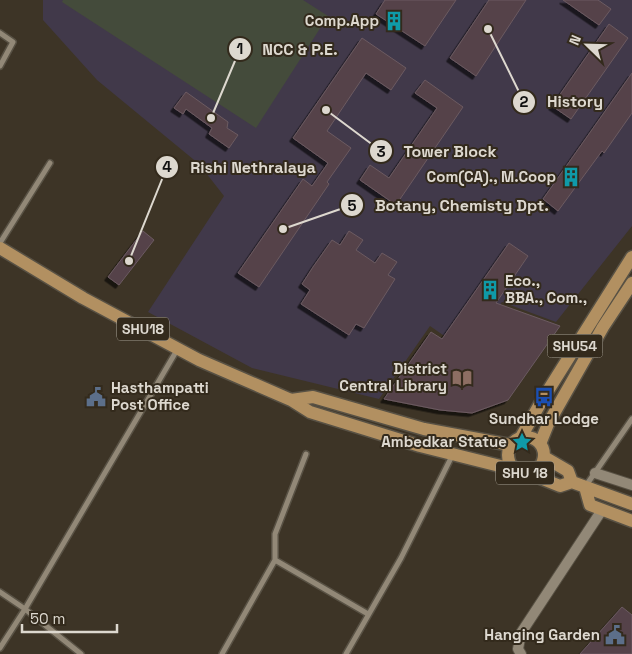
<svg xmlns="http://www.w3.org/2000/svg" width="632" height="654" viewBox="0 0 632 654" font-family="'Space Grotesk',sans-serif">
	<defs>
		<filter id="shadow"><feDropShadow dx="-3.5" dy="3.5" stdDeviation="0" flood-color="#0009"/></filter>
	</defs>
	<rect width="100%" height="100%" fill="#3d3426"/>
	<path fill="#41394a" d="M 43,0 L 632,0 L 632,226 L 556,322 L 502,302 L 466,351 L 430,326 L 379,399 L 252,368 L 148,312 L 224,196 L 199,164 L 97,80 L 43,20 Z"/>
	<path fill="#444b3b" d="M 63,0 L 303,0 L 328,16 L 256,128 L 62,2 Z"/>
	<path fill="#544349" stroke="#6c5a61" filter="url(#shadow)" d="M 385,0 L 456,0 L 425,46 L 376,14 Z
		M 489,0 L 526,0 L 476,76 L 450,58 Z
		M 563,0 L 598,0 L 611,9 L 599,25 Z
		M 609,24 L 628,38 L 571,119 L 552,106 Z
		M 362,38 L 406,68 L 391,90 L 366,73 L 327,131 L 351,148 L 327,182 L 329,184 L 259,287 L 238,273 L 303,179 L 312,186 L 328,163 L 293,138 Z
		M 632,73 L 632,113 L 604,153 L 602,151 L 558,211 L 543,199 Z
		M 425,80 L 463,107 L 396,205 L 360,180 L 370,165 L 389,178 L 437,108 L 415,93 Z
		M 186,92 L 228,122 L 227,128 L 238,135 L 229,148 L 209,134 L 212,128 L 186,109 L 183,114 L 174,108 Z
		M 143,231 L 154,240 L 119,285 L 108,277 Z
		M 349,231 L 363,240 L 356,250 L 375,263 L 382,253 L 397,262 L 388,275 L 395,279 L 364,328 L 356,324 L 349,335 L 301,304 L 310,290 L 302,284 L 313,267 L 332,240 L 340,245 Z
		M 509,243 L 528,256 L 496,303 L 560,326 L 508,400 L 472,413 L 440,410 L 384,399 L 431,332 L 442,339 Z
		M 622,607 L 632,615 L 632,654 L 580,654 Z"/>
	<g fill="none" stroke-linecap="round" stroke-linejoin="round">
		<defs>
			<path id="street" d="M 0,33 L 13,42 L 0,66
				M 0,243 L 50,163
				M 585,487 L 632,419
				M 275,560 L 275,534 L 306,454
				M 0,592 L 25,609 L 81,654
				M 0,648 L 25,609 L 177,350
				M 222,654 L 275,560 L 368,614
				M 346,654 L 401,558 L 453,454"/>
			<path id="secondary" d="M 595,473 L 632,485
				M 521,654 L 518,649 L 521,633 L 602,510"/>
			<path id="primary" d="M 0,248 L 83,298 L 199,360 L 291,400 L 310,412 L 420,446 L 516,470
				M 291,400 L 313,397 L 424,429 L 511,445
				M508 455a18 18 0 1 1 36 0a18 18 0 1 1-36 0Z
				M 521,437 L 544,397 L 632,257
				M 540,444 L 548,424 L 603,327 L 632,283
				M 544,457 L 568,471 L 572,482
				M 528,473 L 560,486 L 572,482 L 632,504
				M 585,487 L 590,505 L 632,521"/>
		</defs>
		<use href="#street" stroke="#585144" stroke-width="8"/>
		<use href="#secondary" stroke="#585144" stroke-width="12"/>
		<use href="#primary" stroke="#585144" stroke-width="15"/>
		<use href="#street" stroke="#928877" stroke-width="5"/>
		<use href="#secondary" stroke="#928877" stroke-width="10"/>
		<use href="#primary" stroke="#b29061" stroke-width="12"/>
	</g>
	<defs>
		<symbol id="building-bare" viewBox="-9 -9 18 18"><path d="M-4-6H4V6H1V3H-1V6H-4ZM-2.5-4.3h1.7v1.8h-1.7ZM.8-4.3h1.7v1.8H.8ZM-2.5-1h1.7V.8h-1.7ZM.8-1h1.7V.8H.8Z" fill="#0f9aa8" stroke="#332a1c" stroke-width="2.5" paint-order="stroke"/></symbol>
		<symbol id="library-bare" viewBox="-9 -9 18 18"><path d="M-6-4Q-3-5.5-.7-3.5V5Q-3 3-6 4ZM6-4Q3-5.5 .7-3.5V5Q3 3 6 4Z" fill="#8d6e63" stroke="#332a1c" stroke-width="2.5" paint-order="stroke"/></symbol>
		<symbol id="civic-bare" viewBox="-9 -9 18 18"><path d="M-.6-6.5H3V-4.5H.6V-3L4-1V1h2V6H-6V1h2V-1L-.6-3ZM-1.2 2.5V6h2.4V2.5Z" fill="#5c6f8a" stroke="#332a1c" stroke-width="2.5" paint-order="stroke"/></symbol>
		<symbol id="bus-bare" viewBox="-9 -9 18 18"><path d="M-5-6H5V4H4V6H2V4H-2V6H-4V4H-5ZM-3.5-4V0h7V-4ZM-3.5 1.2v1.5H-2V1.2ZM2 1.2v1.5H3.5V1.2Z" fill="#1a4fb4" stroke="#332a1c" stroke-width="2.5" paint-order="stroke"/></symbol>
		<symbol id="sight-bare" viewBox="-9 -9 18 18"><path d="M0-6L1.8-2.2L6-1.7L2.9 1.2L3.7 5.4L0 3.3L-3.7 5.4L-2.9 1.2L-6-1.7L-1.8-2.2Z" fill="#0f9aa8" stroke="#332a1c" stroke-width="2.5" paint-order="stroke"/></symbol>
	</defs>
	<g fill-rule="evenodd">
		<use href="#building-bare" x="380" y="7" width="28" height="28"/>
		<use href="#building-bare" x="557" y="163" width="28" height="28"/>
		<use href="#building-bare" x="476" y="276" width="28" height="28"/>
		<use href="#library-bare" x="448" y="364" width="28" height="28"/>
		<use href="#civic-bare" x="82" y="383" width="28" height="28"/>
		<use href="#bus-bare" x="530" y="383" width="28" height="28"/>
		<use href="#sight-bare" x="508" y="428" width="28" height="28"/>
		<use href="#civic-bare" x="601" y="621" width="28" height="28"/>
	</g>
	<g text-anchor="middle" stroke-width="4" stroke-linejoin="round" paint-order="stroke">
		<g fill="#332a1c" stroke="#aaa499" stroke-width="1">
			<rect x="117" y="317.5" width="52" height="23" rx="4"/>
			<rect x="547.5" y="334.5" width="55" height="23" rx="4"/>
			<rect x="496" y="461.5" width="58" height="23" rx="4"/>
		</g>
		<g font-size="14" font-weight="bold" fill="#ddd8cf">
			<text x="143" y="334">SHU18</text>
			<text x="575" y="351">SHU54</text>
			<text x="525" y="478">SHU 18</text>
		</g>
		<g font-size="15" font-weight="bold" fill="#ddd8cf" stroke="#332a1c" text-anchor="end">
			<text x="379" y="26">Comp.App</text>
			<text x="556" y="182">Com(CA)., M.Coop</text>
			<text x="505" y="286" text-anchor="start">Eco.,<tspan x="505" dy="17">BBA., Com.,</tspan></text>
			<text x="447" y="374">District<tspan x="447" dy="17">Central Library</tspan></text>
			<text x="111" y="393" text-anchor="start">Hasthampatti<tspan x="111" dy="17">Post Office</tspan></text>
			<text x="544" y="424" text-anchor="middle">Sundhar Lodge</text>
			<text x="507" y="447">Ambedkar Statue</text>
			<text x="600" y="640">Hanging Garden</text>
		</g>
	</g>
	<path fill="none" stroke="#ddd8cf" stroke-width="2" d="M211 118L240 49M488 29L524 102M326 110L381 151M129 261L167 167M283 229L352 205"/>
	<g fill="#ddd8cf" stroke="#332a1c" stroke-width="2">
		<circle cx="211" cy="118" r="5"/>
		<circle cx="488" cy="29" r="5"/>
		<circle cx="326" cy="110" r="5"/>
		<circle cx="129" cy="261" r="5"/>
		<circle cx="283" cy="229" r="5"/>
		<circle cx="240" cy="49" r="12"/>
		<circle cx="524" cy="102" r="12"/>
		<circle cx="381" cy="151" r="12"/>
		<circle cx="167" cy="167" r="12"/>
		<circle cx="352" cy="205" r="12"/>
	</g>
	<g font-size="15" text-anchor="middle" font-weight="bold" fill="#111">
		<text x="240" y="54">1</text>
		<text x="524" y="107">2</text>
		<text x="381" y="157">3</text>
		<text x="167" y="172">4</text>
		<text x="352" y="211">5</text>
	</g>
	<g font-size="16" text-anchor="middle" font-weight="bold" fill="#ddd8cf" stroke="#332a1c" stroke-width="4" stroke-linejoin="round" paint-order="stroke">
		<text x="300" y="55">NCC &amp; P.E.</text>
		<text x="575" y="107">History</text>
		<text x="450" y="157">Tower Block</text>
		<text x="253" y="173">Rishi Nethralaya</text>
		<text x="462" y="211">Botany, Chemisty Dpt.</text>
	</g>
	<g transform="translate(587 45) rotate(293)" stroke="#332a1c" stroke-width="4" paint-order="stroke">
	<path d="M0-4L9 19L0 12L-9 19Z" fill="#ddd8cf"/>
	<text y="-8" font-size="14" font-weight="bold" text-anchor="middle" fill="#ddd8cf">N</text>
	</g>
	<path d="M22 624v8h95v-8" fill="none" stroke="#ddd8cf" stroke-width="2.5"/>
	<text x="30" y="624" font-size="15" fill="#ddd8cf" stroke="#332a1c" stroke-width="4" paint-order="stroke">50 m</text>
</svg>
